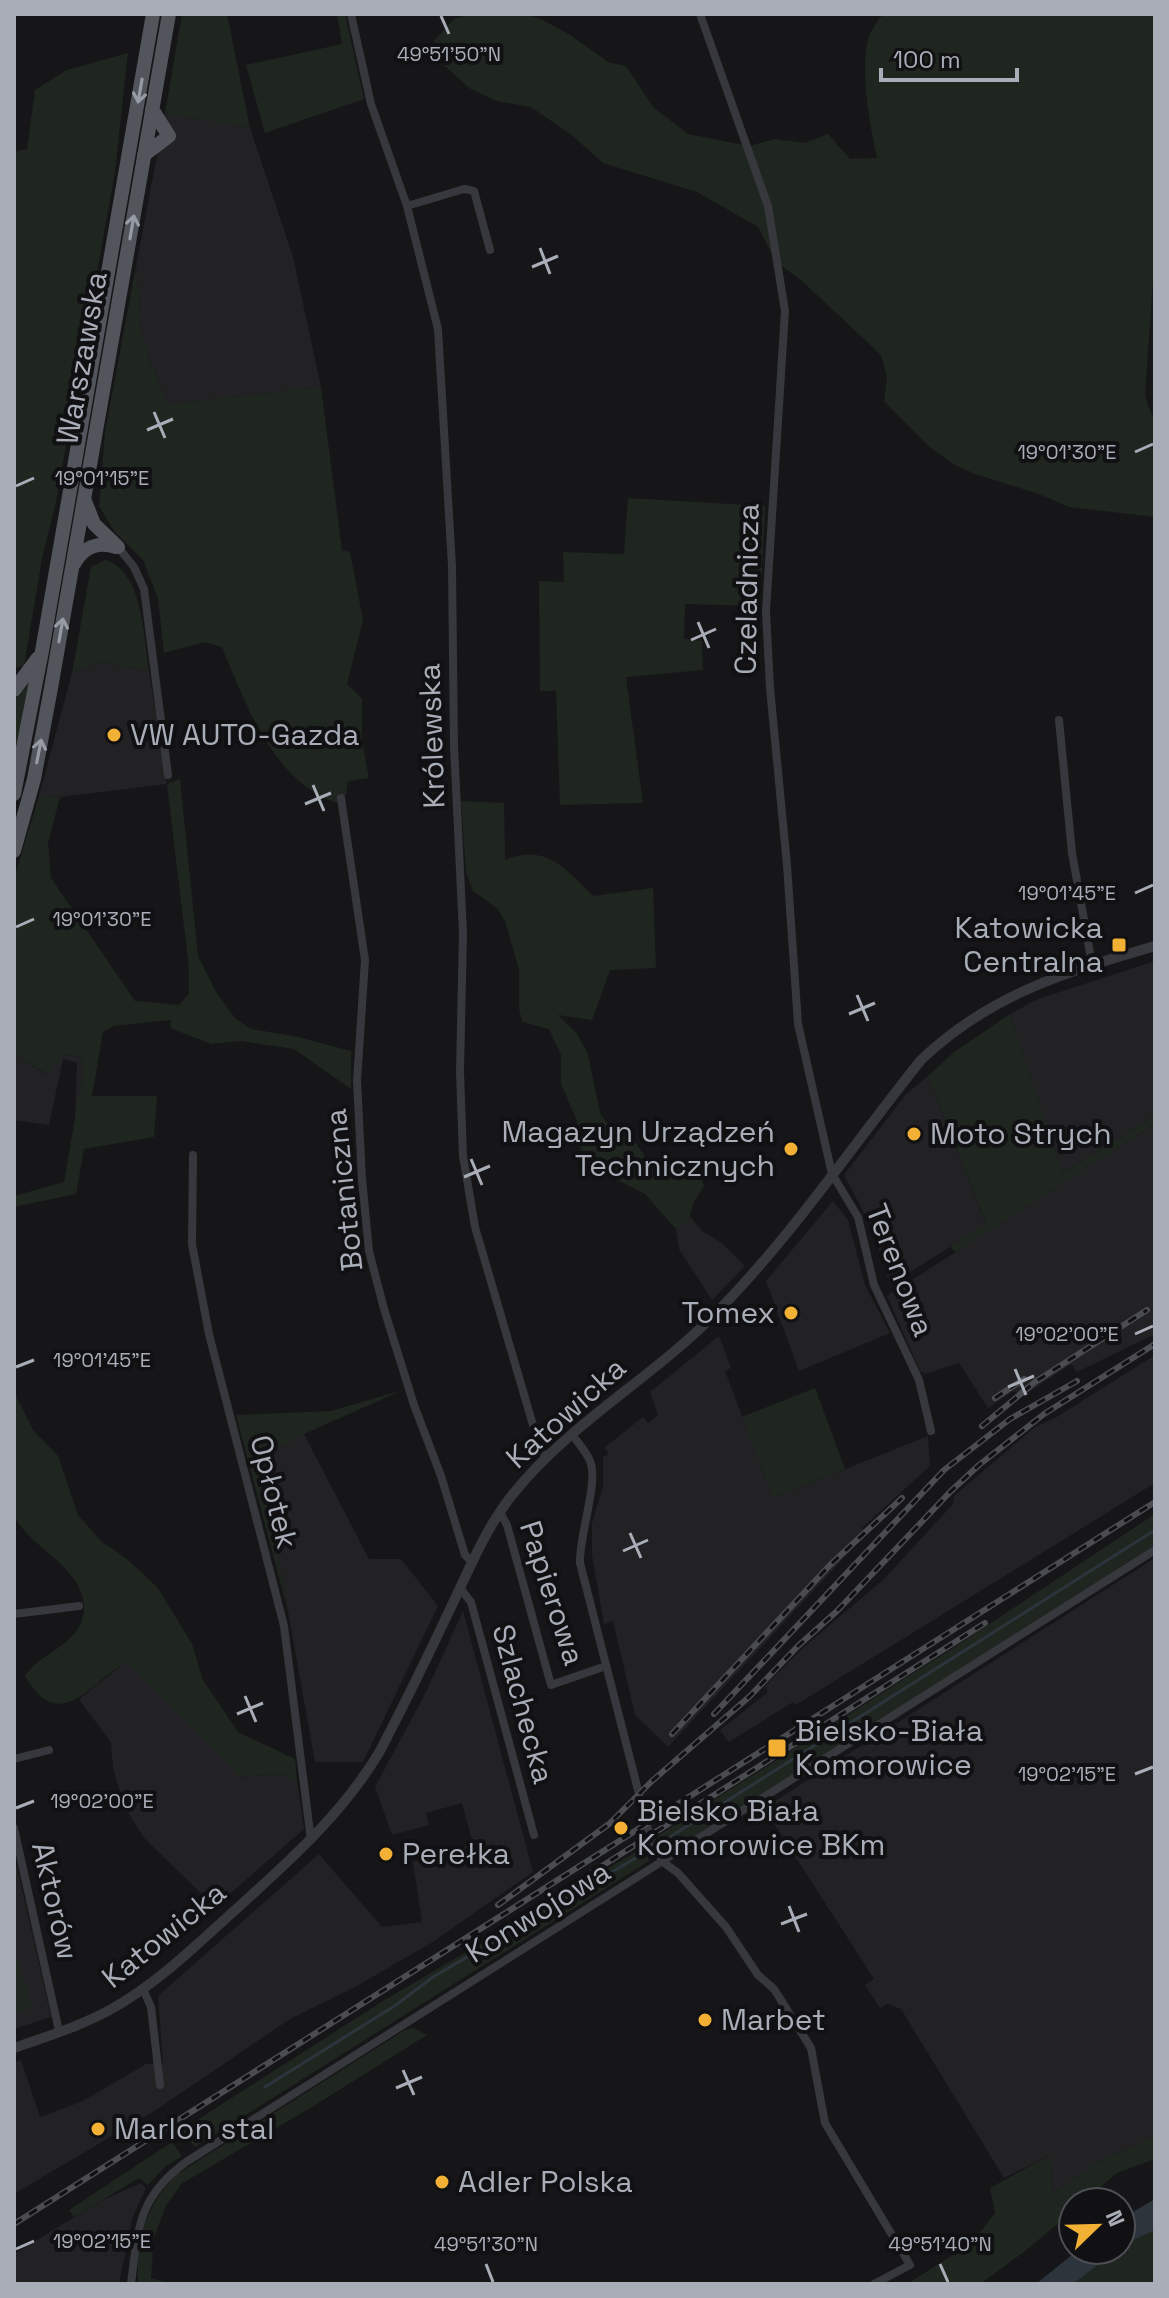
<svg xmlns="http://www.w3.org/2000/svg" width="1169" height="2298" viewBox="0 0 1169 2298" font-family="'Space Grotesk',sans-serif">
	<rect width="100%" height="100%" fill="#161618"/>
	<path fill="#222225" d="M 165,113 L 250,128 L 293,257 L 321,387 L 168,404 L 149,358 L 141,330 L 136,266 Z
		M 101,662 L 149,671 L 167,784 L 60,797 L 39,796 L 72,673 Z
		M 1155,961 L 1155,1115 L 1063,1173 L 1010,1014 L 1038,999 Z
		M 14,1054 L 45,1074 L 63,1055 L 81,1057 L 83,1072 L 75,1125 L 77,1063 L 63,1059 L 49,1125 L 14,1120 Z
		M 928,1076 L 986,1224 L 890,1285 L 873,1230 L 844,1175 L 906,1094 Z
		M 1155,1124 L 1155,1334 L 1077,1372 L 1071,1364 L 1023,1396 L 1014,1391 L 988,1408 L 959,1363 L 925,1374 L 920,1371 L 887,1296 Z
		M 833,1201 L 848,1220 L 865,1285 L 890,1333 L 799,1371 L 766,1281 Z
		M 690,1216 L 702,1231 L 722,1243 L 745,1266 L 712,1300 L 679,1249 L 676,1229 L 689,1221 Z
		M 719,1336 L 731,1368 L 725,1371 L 773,1498 L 928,1436 L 930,1466 L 862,1528 L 866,1534 L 668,1747 L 635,1715 L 613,1621 L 604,1624 L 592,1555 L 592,1523 L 603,1487 L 603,1457 L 609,1454 L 604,1448 L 643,1417 L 648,1423 L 658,1415 L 650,1392 Z
		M 1155,1355 L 1155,1483 L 825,1687 L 795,1705 L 793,1702 L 729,1742 L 720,1730 L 768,1692 L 765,1686 L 804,1647 L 884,1579 L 953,1504 L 954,1496 L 1035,1427 L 1055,1418 Z
		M 304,1434 L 369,1559 L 401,1559 L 438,1606 L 363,1762 L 315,1762 L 275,1539 L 256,1460 Z
		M 1155,1558 L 1155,2136 L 1096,2163 L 1053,2194 L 1050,2155 L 1004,2178 L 901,2009 L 888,2004 L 880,2008 L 865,1985 L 874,1979 L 764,1808 Z
		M 463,1611 L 533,1872 L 431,1943 L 357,1986 L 290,2019 L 159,2108 L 14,2194 L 14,2062 L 21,2060 L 40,2117 L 83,2101 L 146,2064 L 163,2063 L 158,1996 L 319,1854 L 382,1927 L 422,1922 L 413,1862 L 473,1844 L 462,1803 L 426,1813 L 429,1825 L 392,1835 L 375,1787 L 425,1694 Z
		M 127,1661 L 240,1777 L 282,1774 L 297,1780 L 304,1829 L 215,1907 L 144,1838 L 125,1808 L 113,1768 L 111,1743 L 79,1699 Z
		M 14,1853 L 51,2017 L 14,2029 Z
		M 141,2183 L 146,2188 L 133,2216 L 119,2284 L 14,2284 L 14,2254 L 101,2201 Z"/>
	<path fill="#1e261f" d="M 182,14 L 227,14 L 250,128 L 165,113 Z
		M 337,14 L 345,14 L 364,99 L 265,133 L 246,65 L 342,44 Z
		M 471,14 L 525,14 L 541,19 L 570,35 L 608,62 L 626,66 L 653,107 L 688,134 L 749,146 L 775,139 L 805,143 L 828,134 L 850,159 L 877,158 C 870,126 860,72 868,39 C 870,32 876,24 880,17 L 889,14 L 1155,14 L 1155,249 L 1145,396 L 1155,424 L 1155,517 L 1069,507 L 1039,494 L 975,474 L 955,465 L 931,448 L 884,401 L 887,377 L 881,355 L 802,281 L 776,262 L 758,227 L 697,192 L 603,163 L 573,136 L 531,107 L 496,101 L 469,88 L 444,65 L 434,41 L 454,19 Z
		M 128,53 L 115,172 L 55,507 L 42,559 L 24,666 L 14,668 L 14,152 L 27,149 L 35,90 L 67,70 Z
		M 136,266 L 141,330 L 149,358 L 168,404 L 321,387 L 342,550 L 350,552 L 363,620 L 347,684 L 362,699 L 362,741 L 369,778 L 348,781 L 346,795 L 337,803 C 274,783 245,703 222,647 L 205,642 L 164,653 L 158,599 L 143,560 L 114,531 L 99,506 L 105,432 Z
		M 628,498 L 765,506 L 760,606 L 685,604 L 684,639 L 702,641 L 703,670 L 626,677 L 643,803 L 560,805 L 556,691 L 540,691 L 539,581 L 564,582 L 563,552 L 624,554 Z
		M 105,560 C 143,570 144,638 149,671 L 101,662 L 72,673 L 91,567 Z
		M 31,676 L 14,770 L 14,706 L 17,696 Z
		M 180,779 L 198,956 L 216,992 L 235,1018 L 251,1029 L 294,1036 L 351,1051 L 351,1089 L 294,1049 L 241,1041 L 211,1044 L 170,1028 L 171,1020 L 113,1026 L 103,1032 L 92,1096 L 157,1096 L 154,1137 L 84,1149 L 76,1194 L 14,1207 L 14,1196 L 64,1182 L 83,1072 L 81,1057 L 63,1055 L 46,1074 L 14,1054 L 14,879 L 39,796 L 60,797 L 48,843 L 51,878 L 135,1001 L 179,1005 L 189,994 L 189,968 L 167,784 Z
		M 461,801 L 504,803 L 505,860 C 547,843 565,869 593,896 L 653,888 L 656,968 L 610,970 L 592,1020 L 558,1015 L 577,1034 L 588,1054 L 600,1113 L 616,1136 L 630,1134 L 650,1164 L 699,1173 L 704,1186 L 693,1203 L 689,1221 L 676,1229 L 645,1194 L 611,1177 L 594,1173 L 581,1150 L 577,1121 L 561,1084 L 561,1055 L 549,1029 L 522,1022 L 519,1008 L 519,969 L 505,921 L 497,908 L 473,891 L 466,872 Z
		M 1010,1014 L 1063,1173 L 1155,1115 L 1155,1124 L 956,1252 L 950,1247 L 986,1223 L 928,1076 L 953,1053 Z
		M 815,1388 L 845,1469 L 773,1498 L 742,1417 Z
		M 403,1390 L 304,1434 L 256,1460 L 275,1539 L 288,1611 L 236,1415 L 331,1411 Z
		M 14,1391 L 33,1430 L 58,1456 L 78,1515 L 102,1542 L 127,1559 L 158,1588 L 192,1644 L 203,1680 L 238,1732 L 295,1759 L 297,1780 L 282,1774 L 240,1777 L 127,1662 C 89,1683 60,1736 25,1676 C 40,1652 76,1647 83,1616 C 93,1570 25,1547 14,1514 C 11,1505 14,1492 14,1483 C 14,1452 14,1422 14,1391 Z
		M 1155,1514 L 1155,1545 L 677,1848 L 662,1846 L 657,1836 L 953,1648 Z
		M 644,1847 L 649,1861 L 195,2147 L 180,2131 L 383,2001 Z
		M 18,1960 L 32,2008 L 14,2013 L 14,1961 Z
		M 413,2028 L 427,2035 L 312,2107 L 181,2184 L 166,2206 L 154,2237 L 151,2278 L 171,2284 L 138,2284 C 136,2243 146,2204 176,2175 L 405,2030 Z
		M 1155,2136 L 1155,2159 L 1117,2173 L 1083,2202 L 1073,2202 L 1073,2211 L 1024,2252 L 980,2284 L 907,2284 L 972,2243 L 995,2213 L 990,2188 L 1050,2155 L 1053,2194 L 1096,2163 Z
		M 172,2142 L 182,2156 L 165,2167 L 148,2185 L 139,2178 L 74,2217 L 69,2210 Z
		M 1155,2230 L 1155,2284 L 1073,2284 C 1087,2272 1103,2253 1121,2250 L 1123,2245 Z"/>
	<path fill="#2c353c" d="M 1155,2199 L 1155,2230 L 1121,2246 L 1121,2219 Z
		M 1078,2250 L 1116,2250 L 1073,2284 L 1036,2284 Z"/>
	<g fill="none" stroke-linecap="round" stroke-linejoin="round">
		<path stroke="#2c353c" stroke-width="3" d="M 662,1842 L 1155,1530
			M 265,2087 L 396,2005 L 433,1977 L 646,1852"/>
		<path stroke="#37383d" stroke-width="8" d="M 351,14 L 371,104 L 407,206 L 438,329 L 452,566 L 454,746 L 463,933 L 460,1072 L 463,1156 L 475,1227 L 540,1449 L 546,1458
			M 700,14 L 768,206 L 785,311 L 766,611 L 770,688 L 787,865 L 798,1024 L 832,1174 L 858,1217 L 874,1285 L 919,1380 L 931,1431
			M 407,206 L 464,189 L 474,191 L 490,250
			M 118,547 L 134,567 L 144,589 L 168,775
			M 1059,720 L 1072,853 L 1092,964
			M 341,798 L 365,960 L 357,1081 L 362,1179 L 369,1251 L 384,1309 L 414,1405 L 441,1476 L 465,1555 L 473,1563
			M 193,1155 L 192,1244 L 209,1334 L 284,1626 L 311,1840
			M 572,1434 C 577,1442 586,1451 590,1461 C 599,1482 579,1535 580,1563 L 650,1837 L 663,1862 L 678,1873 L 726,1927 L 758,1975 L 774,1989 L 811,2048 L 825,2123 L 910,2265 L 874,2284
			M 500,1512 L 507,1525 L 551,1685 L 606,1666
			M 460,1588 L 471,1602 L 534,1835
			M 14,1614 L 79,1606
			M 14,1759 L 49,1750
			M 14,1828 L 59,2031
			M 143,1989 L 151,2007 L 160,2085
			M 131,2284 C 138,2229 138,2197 186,2162 L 1155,1550"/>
		<path stroke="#37383d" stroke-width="10" d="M 14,2048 C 48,2036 84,2025 115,2007 C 159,1982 196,1945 233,1912 C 288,1862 342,1815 380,1751 C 405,1703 429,1654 452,1605 C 470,1567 487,1526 513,1494 C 569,1424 649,1380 712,1317 C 790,1239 852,1146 921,1060 C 990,994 1066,972 1155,946"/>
		<path stroke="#53555c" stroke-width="14" d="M 144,155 L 169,136 L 152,109
			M 85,501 L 94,524 L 118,547
			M 74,564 C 83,547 98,541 116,547
			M 14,690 L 38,658
			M 14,794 L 42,651 L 153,14
			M 14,851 L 34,779 L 51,688 L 169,14"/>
		<defs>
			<path id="rail" d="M 995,1398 L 1024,1379
				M 982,1426 L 1035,1382 L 1147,1310
				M 714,1714 L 944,1470 L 1010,1419 L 1077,1381
				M 672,1734 L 830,1565 L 902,1498
				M 580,1880 L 985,1623
				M 498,1905 L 609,1824 L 652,1781 L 749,1697 L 798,1646 L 837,1611 L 951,1491 L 979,1465 L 1044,1414 L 1155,1344
				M 14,2224 L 1155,1502"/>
		</defs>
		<use href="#rail" stroke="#4a4c52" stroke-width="6"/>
		<use href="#rail" stroke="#111113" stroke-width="3" stroke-dasharray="9" stroke-linecap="butt"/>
	</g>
	<defs><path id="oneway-shaft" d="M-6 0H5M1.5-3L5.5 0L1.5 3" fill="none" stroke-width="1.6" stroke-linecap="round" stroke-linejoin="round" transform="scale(2)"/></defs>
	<g stroke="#979ba6">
		<use href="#oneway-shaft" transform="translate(140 91) rotate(100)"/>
		<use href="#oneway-shaft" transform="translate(132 227) rotate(-80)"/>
		<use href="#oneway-shaft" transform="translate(61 630) rotate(-80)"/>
		<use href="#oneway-shaft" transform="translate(39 751) rotate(-79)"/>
	</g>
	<path fill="none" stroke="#a8adb8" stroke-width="3" d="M 441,16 L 449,34M 540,248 L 550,274M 532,267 L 558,256M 154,412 L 165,438M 147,430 L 173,419M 1135,452 L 1153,444M 16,486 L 34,478M 698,622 L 709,648M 691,640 L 716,629M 313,785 L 324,811M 305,804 L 331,793M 1135,893 L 1153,885M 16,927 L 34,919M 857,995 L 868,1021M 849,1014 L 875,1003M 471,1159 L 482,1185M 464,1177 L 490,1166M 1135,1334 L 1153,1326M 16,1367 L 34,1360M 1015,1369 L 1026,1395M 1008,1387 L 1034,1376M 630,1533 L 641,1558M 623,1551 L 648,1540M 245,1696 L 256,1722M 237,1714 L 263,1703M 1135,1774 L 1153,1767M 16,1808 L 34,1801M 789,1906 L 799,1932M 781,1924 L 807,1914M 403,2070 L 414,2095M 396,2088 L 422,2077M 16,2249 L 34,2241M 486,2264 L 493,2282M 940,2264 L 948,2282"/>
	<g fill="#f2b134" stroke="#111113" stroke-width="3">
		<circle cx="114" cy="735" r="8"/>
		<rect x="1111" y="937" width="16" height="16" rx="4"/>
		<circle cx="914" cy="1134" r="8"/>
		<circle cx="791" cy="1149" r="8"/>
		<circle cx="791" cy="1313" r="8"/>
		<rect x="767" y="1738" width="20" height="20" rx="4"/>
		<circle cx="621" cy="1828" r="8"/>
		<circle cx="386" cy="1854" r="8"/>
		<circle cx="705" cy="2020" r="8"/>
		<circle cx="98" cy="2129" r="8"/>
		<circle cx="442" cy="2182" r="8"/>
	</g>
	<g text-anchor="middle" stroke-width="8" stroke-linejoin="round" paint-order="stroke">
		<g font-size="30" fill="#a8adb8" stroke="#111113">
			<text transform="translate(82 358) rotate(-80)" y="10">Warszawska</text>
			<text transform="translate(747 589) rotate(-89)" y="10">Czeladnicza</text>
			<text transform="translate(432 736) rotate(-92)" y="10">Królewska</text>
			<text transform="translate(344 1190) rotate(-96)" y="10">Botaniczna</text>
			<text transform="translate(900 1270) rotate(69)" y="10">Terenowa</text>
			<text transform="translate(566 1413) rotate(-42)" y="10">Katowicka</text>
			<text transform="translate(274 1492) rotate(76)" y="10">Opłotek</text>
			<text transform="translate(552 1593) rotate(72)" y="10">Papierowa</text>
			<text transform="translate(523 1704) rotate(75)" y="10">Szlachecka</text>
			<text transform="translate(55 1901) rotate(77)" y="10">Aktorów</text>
			<text transform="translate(538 1912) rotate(-32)" y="10">Konwojowa</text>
			<text transform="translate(164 1935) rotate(-39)" y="10">Katowicka</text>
		</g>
		<g font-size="30" fill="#a8adb8" stroke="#111113" text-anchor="start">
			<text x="130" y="745">VW AUTO-Gazda</text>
			<text x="1103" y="938" text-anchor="end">Katowicka<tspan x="1103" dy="34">Centralna</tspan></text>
			<text x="775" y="1142" text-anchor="end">Magazyn Urządzeń<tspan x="775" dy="34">Technicznych</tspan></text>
			<text x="930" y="1144">Moto Strych</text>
			<text x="775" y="1323" text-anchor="end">Tomex</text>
			<text x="795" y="1741">Bielsko-Biała<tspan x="795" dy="34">Komorowice</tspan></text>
			<text x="637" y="1821">Bielsko Biała<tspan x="637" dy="34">Komorowice BKm</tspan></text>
			<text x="402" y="1864">Perełka</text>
			<text x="721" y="2030">Marbet</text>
			<text x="114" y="2139">Marlon stal</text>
			<text x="458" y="2192">Adler Polska</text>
		</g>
	</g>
	<g font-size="20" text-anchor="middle" fill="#a8adb8" stroke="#111113" stroke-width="8" stroke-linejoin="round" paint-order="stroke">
		<text x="449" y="61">49°51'50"N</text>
		<text x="1067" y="459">19°01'30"E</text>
		<text x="102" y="485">19°01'15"E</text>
		<text x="1067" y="900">19°01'45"E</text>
		<text x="102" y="926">19°01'30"E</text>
		<text x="1067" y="1341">19°02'00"E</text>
		<text x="102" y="1367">19°01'45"E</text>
		<text x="1067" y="1781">19°02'15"E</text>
		<text x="102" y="1808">19°02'00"E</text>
		<text x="102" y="2248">19°02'15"E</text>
		<text x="486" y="2251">49°51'30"N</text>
		<text x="940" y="2251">49°51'40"N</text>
	</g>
	<rect width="1169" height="2298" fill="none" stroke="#a8adb8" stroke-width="32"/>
	<g transform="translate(1097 2226) rotate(67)"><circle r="38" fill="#111113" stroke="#4d4f55" stroke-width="2"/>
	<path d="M0-6L14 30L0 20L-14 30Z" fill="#f2b134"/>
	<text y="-12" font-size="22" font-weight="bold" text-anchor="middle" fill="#a8adb8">N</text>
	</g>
	<path d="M881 68v12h136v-12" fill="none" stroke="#a8adb8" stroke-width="4"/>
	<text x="893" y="68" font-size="24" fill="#a8adb8" stroke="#111113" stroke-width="6" paint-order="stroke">100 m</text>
</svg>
